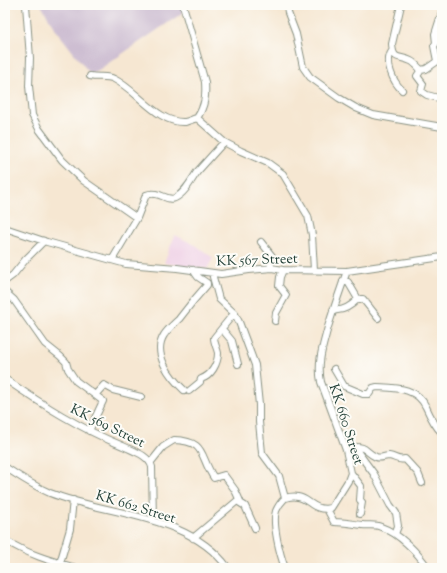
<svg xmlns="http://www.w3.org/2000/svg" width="447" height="573" viewBox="0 0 447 573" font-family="'Sorts Mill Goudy',serif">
	<rect width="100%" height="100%" fill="#fdfcf7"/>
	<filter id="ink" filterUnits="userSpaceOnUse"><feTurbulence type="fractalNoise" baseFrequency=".025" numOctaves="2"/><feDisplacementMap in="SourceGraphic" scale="8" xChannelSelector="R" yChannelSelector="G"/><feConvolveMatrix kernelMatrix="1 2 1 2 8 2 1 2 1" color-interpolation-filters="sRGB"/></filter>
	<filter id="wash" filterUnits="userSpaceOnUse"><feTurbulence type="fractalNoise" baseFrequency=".012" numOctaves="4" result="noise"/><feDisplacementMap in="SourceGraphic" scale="16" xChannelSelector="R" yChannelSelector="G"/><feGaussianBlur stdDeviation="0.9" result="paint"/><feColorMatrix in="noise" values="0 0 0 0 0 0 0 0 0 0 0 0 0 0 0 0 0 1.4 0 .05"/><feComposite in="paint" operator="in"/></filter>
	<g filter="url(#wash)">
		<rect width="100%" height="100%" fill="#f6e7d2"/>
		<path fill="#efd0e6" d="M 175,235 L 197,246 L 213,258 L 207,269 L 164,263 Z"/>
		<path fill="#cdbed2" d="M 41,5 L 182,5 L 184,12 L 91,75 L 56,30 Z"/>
	</g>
	<g filter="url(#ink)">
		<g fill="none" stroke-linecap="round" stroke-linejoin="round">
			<defs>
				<path id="street" d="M 26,5 L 30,58 L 29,86 L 32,115 L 39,129 L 62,160 L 84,181 L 137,218
					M 183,5 L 205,82 C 206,96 205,106 197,118
					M 287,5 L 288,13 L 296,34 L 303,67 L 310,77 L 339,98 L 356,108 L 373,115 L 442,127
					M 401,5 L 392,44 C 393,62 400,55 411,61 C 415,63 418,67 421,70 L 426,69 L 442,58
					M 392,51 C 384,62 393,82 402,90
					M 437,61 L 434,46 L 436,43 L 435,34 L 442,12
					M 421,70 L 417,76 L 423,84 L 421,91 L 427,95 L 442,99
					M 90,76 C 98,78 107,75 114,79 C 137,90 158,124 185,122 C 189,121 193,119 197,118
					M 197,118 L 224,142 L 241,151 L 268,163 L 283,174 L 308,216 L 312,235 L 314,270
					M 5,228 L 47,242 L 126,264 L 177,268 L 221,274 L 249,270 L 272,268 L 283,270 L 347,271 L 442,257
					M 261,242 L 272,256 L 270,263 L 272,268
					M 112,260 L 137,218 L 146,195 C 159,190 167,202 175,198 C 185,193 191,181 197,172 C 206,162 215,152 224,142
					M 213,273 L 213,277 L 219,299 L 235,314 L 239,322 L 255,365 L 259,405 L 259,422 L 262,453 L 279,476 L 285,498
					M 5,281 L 13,275 L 26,259 L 44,241
					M 343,281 L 348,282 L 358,299 L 363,299 L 378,318
					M 5,292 L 14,300 L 45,344 L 60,356 L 66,362 L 68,369 L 76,381 L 95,395 L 104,385 L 113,390 L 141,397
					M 333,310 C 343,312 351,306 358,299
					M 275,321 L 276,313 L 286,295 L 279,286 L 280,277 L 283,270
					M 222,329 L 232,341 L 238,364
					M 334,369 L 344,386 L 363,394 L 369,394 L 373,388 L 377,387 C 395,388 417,387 426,407 C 430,416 435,426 442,433
					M 5,379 C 43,405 81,429 123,446 C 133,451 149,455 152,467 L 153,520
					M 184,390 C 170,377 152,354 164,335 C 168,329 174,324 179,319 C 188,307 197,296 207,285 L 207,283 L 198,277 L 193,270
					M 189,391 L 200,382 L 201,379 C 211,376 218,364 218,353 C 217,348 214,343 214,338 L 231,317 L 235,314
					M 89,431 L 103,401 L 95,395
					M 353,447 C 367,446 365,452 376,457 C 381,459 384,456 389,456 C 396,457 397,461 405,459 L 418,473 L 422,483
					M 354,447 L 374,474 L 390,505 L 396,513 L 398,526 L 395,534
					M 151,462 L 163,447 L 174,440 C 207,441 199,456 214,478 L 224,475 L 235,490 L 240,501
					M 5,467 C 20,477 34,486 50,493 C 108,516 188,513 228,568
					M 351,473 L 361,486 L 360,500 L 362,502 L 360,514
					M 327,509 L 334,522 C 344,522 353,524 362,525 C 369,526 375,524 381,527 C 399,533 418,553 428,568
					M 193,538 L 237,501 L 245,506 L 255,528
					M 5,540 C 27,554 51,561 76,568
					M 60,563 L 70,529 L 73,500
					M 285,568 C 280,555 272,524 276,511 C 278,506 281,502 285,498 C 289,497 294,496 298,497 C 310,499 314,512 331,508 L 348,481 L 351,473 L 346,450 L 321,382 C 317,362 323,346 328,327 C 334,308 340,290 347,271"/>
			</defs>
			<use href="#street" stroke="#8a9283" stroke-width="8"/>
			<use href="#street" stroke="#fff" stroke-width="6"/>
		</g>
	</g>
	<g text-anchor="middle" stroke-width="4" stroke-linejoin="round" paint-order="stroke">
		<g font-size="14" fill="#1f3d34" stroke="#fdfcf7">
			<text transform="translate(257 259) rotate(-2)" y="5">KK 567 Street</text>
			<text transform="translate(347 424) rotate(72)" y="5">KK 660 Street</text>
			<text transform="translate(108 425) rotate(26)" y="5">KK 569 Street</text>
			<text transform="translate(136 506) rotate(17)" y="5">KK 662 Street</text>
		</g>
	</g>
	<rect width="447" height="573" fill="none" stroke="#fdfcf7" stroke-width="20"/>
</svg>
